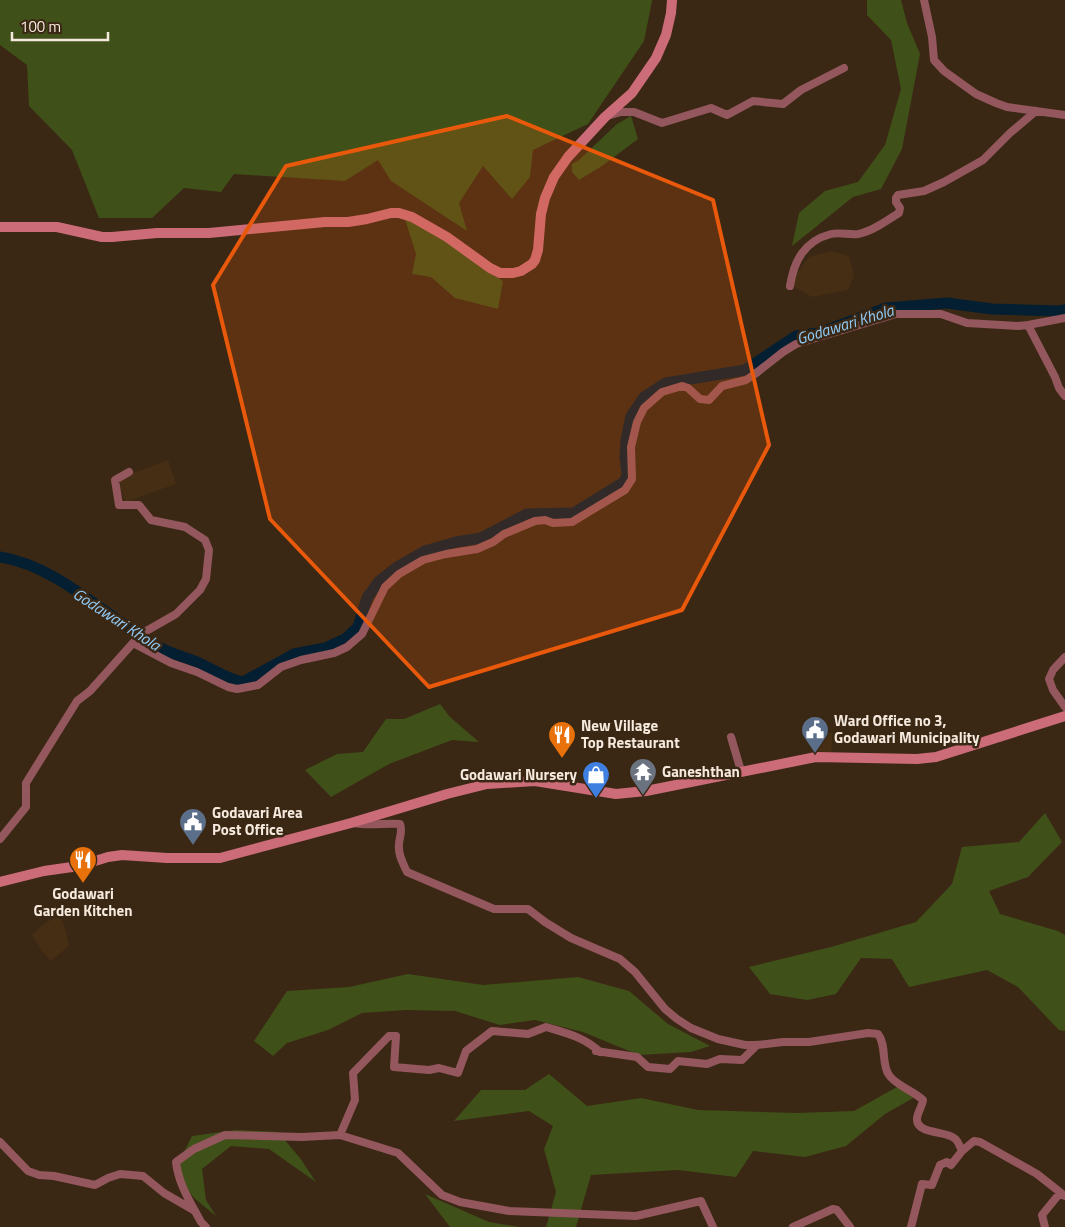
<svg xmlns="http://www.w3.org/2000/svg" width="1065" height="1227" viewBox="0 0 1065 1227" font-family="'Titillium Web',sans-serif">
	<rect width="100%" height="100%" fill="#3a2814"/>
	<path fill="#452e14" d="M 831,251 L 849,256 L 854,275 L 848,290 L 812,297 L 793,286 L 796,274 L 809,257 Z
		M 168,460 L 176,484 L 125,502 L 117,479 Z
		M 814,733 L 833,733 L 831,753 L 814,751 Z
		M 58,915 L 65,927 L 69,946 L 51,961 L 42,951 L 32,935 L 41,926 Z"/>
	<path fill="#405019" d="M 0,0 L 652,0 L 652,1 L 644,41 L 588,124 L 533,150 L 530,177 L 512,199 L 483,166 L 459,203 L 467,231 L 391,181 L 378,160 L 345,181 L 234,174 L 221,192 L 184,188 L 152,218 L 99,218 L 72,150 L 29,106 L 27,65 L 0,45 Z
		M 867,0 L 901,0 L 907,23 L 920,54 L 902,149 L 881,189 L 853,197 L 792,246 L 799,213 L 825,191 L 858,182 L 885,145 L 901,89 L 891,40 L 867,15 Z
		M 631,116 L 638,139 L 602,166 L 579,180 L 572,172 L 572,164 L 579,160 L 617,124 Z
		M 404,216 L 452,241 L 480,266 L 503,281 L 498,309 L 455,298 L 431,277 L 412,274 L 416,254 Z
		M 440,704 L 450,717 L 479,742 L 452,740 L 389,764 L 331,797 L 305,770 L 337,754 L 363,752 L 386,719 L 404,719 Z
		M 1045,813 L 1062,842 L 1028,877 L 989,891 L 1000,914 L 1058,931 L 1065,935 L 1065,1031 L 1059,1030 L 1018,987 L 987,970 L 909,987 L 892,959 L 861,958 L 836,994 L 807,1000 L 770,994 L 749,967 L 831,947 L 916,922 L 952,884 L 962,847 L 1019,842 Z
		M 408,974 L 483,985 L 578,977 L 629,991 L 668,1024 L 710,1046 L 691,1052 L 639,1055 L 583,1032 L 535,1020 L 500,1025 L 455,1011 L 406,1010 L 362,1013 L 328,1030 L 287,1043 L 273,1056 L 254,1041 L 287,991 L 349,987 Z
		M 549,1074 L 587,1106 L 641,1098 L 698,1110 L 797,1113 L 854,1111 L 897,1087 L 915,1097 L 885,1114 L 846,1146 L 805,1157 L 753,1151 L 736,1177 L 678,1170 L 591,1175 L 576,1227 L 546,1227 L 556,1192 L 544,1149 L 553,1126 L 529,1111 L 454,1121 L 481,1090 L 525,1090 Z
		M 236,1130 L 278,1132 L 300,1158 L 316,1182 L 269,1149 L 231,1146 L 202,1169 L 206,1200 L 216,1216 L 194,1198 L 174,1172 L 192,1136 Z
		M 425,1194 L 489,1222 L 520,1227 L 450,1227 Z"/>
	<g fill="none" stroke-linecap="round" stroke-linejoin="round">
		<path stroke="#041f31" stroke-width="11" d="M 0,557 C 58,566 106,617 155,645 C 168,653 184,657 197,662 C 213,669 226,679 243,682 L 294,654 L 325,648 L 345,639 L 358,627 L 367,598 L 379,581 L 397,567 L 425,551 L 456,542 L 481,538 L 527,514 L 574,513 L 624,482 L 627,475 L 625,457 L 626,440 L 631,416 L 644,397 L 666,383 L 745,370 L 796,336 L 819,333 L 886,308 L 947,303 L 992,309 L 1058,311 L 1065,310"/>
		<path stroke="#93575d" stroke-width="8" d="M 924,0 L 932,37 L 934,60 L 944,71 L 976,94 L 996,103 L 1007,107 L 1065,115
			M 607,116 L 621,112 L 634,112 L 662,123 L 711,108 L 727,115 L 753,101 L 783,104 L 801,90 L 844,68
			M 790,286 C 794,261 804,241 831,234 C 839,232 849,235 858,234 C 872,232 887,220 899,213 L 900,208 L 896,202 L 896,198 L 898,195 L 924,191 L 944,182 L 983,160 L 1010,133 L 1036,111
			M 1065,318 L 1028,325 L 1055,377 L 1059,388 L 1065,396
			M 133,643 L 171,663 L 197,672 L 228,687 L 237,689 L 258,685 L 281,667 L 301,660 L 334,653 L 347,647 L 362,634 L 385,587 L 399,574 L 423,560 L 446,554 L 477,549 L 493,542 L 504,534 L 535,521 L 545,520 L 553,523 L 572,522 L 625,490 L 632,479 L 631,447 L 637,422 L 644,408 L 662,392 L 682,386 L 688,388 L 700,399 L 709,400 L 722,386 L 746,380 L 755,374 L 783,352 L 796,344 L 896,314 L 941,314 L 967,323 L 1018,326 L 1028,325
			M 1065,657 L 1053,670 L 1049,679 L 1053,690 L 1065,707
			M 731,737 L 741,771
			M 353,823 C 369,826 384,823 400,824 C 403,832 399,837 399,845 C 398,855 403,863 407,872 L 494,909 L 528,909 L 545,922 L 571,938 L 620,959 L 635,972 L 665,1009 L 677,1019 L 691,1028 L 718,1039 L 745,1045 L 757,1045 L 783,1042 L 809,1042 L 868,1033 L 878,1034 C 887,1046 881,1064 889,1075 C 895,1085 914,1091 923,1100 C 922,1107 917,1113 917,1119 C 916,1134 946,1131 954,1138 C 958,1140 960,1147 962,1151 L 974,1141 L 980,1142 L 1037,1174 L 1065,1196
			M 0,839 L 26,807 L 26,783 L 77,701 L 90,691 L 141,634 L 176,614 L 200,590 L 206,579 L 209,550 L 205,540 L 185,527 L 151,520 L 139,505 L 119,505 L 115,480 L 129,472
			M 596,1051 L 637,1057 L 648,1067 L 670,1069 L 678,1061 L 707,1064 L 720,1059 L 742,1060 L 757,1045
			M 340,1135 L 355,1100 L 353,1073 L 389,1036 L 396,1036 L 394,1067 L 429,1070 L 439,1068 L 458,1073 L 466,1051 L 492,1031 L 528,1034 L 546,1027 C 566,1033 584,1037 600,1052
			M 0,1142 L 28,1171 L 39,1175 L 54,1176 L 95,1185 L 108,1178 L 120,1174 L 143,1176 L 164,1193 L 195,1211 L 201,1222 L 206,1227
			M 195,1211 C 186,1195 178,1180 176,1162 L 194,1149 L 225,1135 L 302,1137 L 340,1135 L 398,1153 L 442,1195 L 460,1202 L 509,1211 L 636,1216 L 701,1201 L 713,1227
			M 793,1227 L 833,1209 L 837,1210 L 850,1227
			M 911,1227 L 922,1184 L 932,1185 L 940,1165 L 947,1162 L 951,1165 L 962,1151
			M 1045,1227 L 1042,1215 L 1060,1193"/>
		<path stroke="#cc6c78" stroke-width="10" d="M 0,227 L 57,227 L 102,237 L 112,237 L 157,233 L 209,233 L 325,222 L 348,222 L 367,219 L 391,213 L 399,213 L 412,217 L 447,237 L 490,268 L 500,273 L 513,273 L 521,271 L 532,264 L 535,260 L 538,250 L 541,214 L 545,198 L 554,177 L 568,157 L 605,117 L 632,93 L 656,58 L 666,35 L 671,13 L 672,0
			M 0,882 L 44,871 L 79,866 L 108,857 L 122,855 L 167,858 L 220,858 L 351,823 L 447,794 L 487,784 L 535,781 L 616,794 L 646,791 L 816,757 L 917,759 L 936,757 L 1065,716"/>
	</g>
	<path fill="#e8590c" fill-opacity="0.2" stroke="#e8590c" stroke-width="4" stroke-linejoin="round" d="M 507,116 L 713,200 L 769,445 L 682,610 L 429,687 L 270,519 L 213,285 L 286,166 Z"/>
	<defs>
		<symbol id="civic-pin" viewBox="-11 -11 22 30"><path d="M0 17L-7.5 6A9.5 9.5 0 1 1 7.5 6Z" fill="#5c6f8a" stroke="#3a2814"/><path d="M-.6-6.5H3V-4.5H.6V-3L4-1V1h2V6H-6V1h2V-1L-.6-3ZM-1.2 2.5V6h2.4V2.5Z" fill="#fff"/></symbol>
		<symbol id="restaurant-pin" viewBox="-11 -11 22 30"><path d="M0 17L-7.5 6A9.5 9.5 0 1 1 7.5 6Z" fill="#e8710a" stroke="#3a2814"/><path d="M-5-6h1v4h1v-4h1v4h1v-4h1v5L-1.5 .5V6h-2V.5L-5-1ZM5-6V6H3V1.5H1.5Q1.5-4 5-6Z" fill="#fff"/></symbol>
		<symbol id="temple-pin" viewBox="-11 -11 22 30"><path d="M0 17L-7.5 6A9.5 9.5 0 1 1 7.5 6Z" fill="#6b7280" stroke="#3a2814"/><path d="M0-6L5-2H3V0L6.5 2.5H4V6H1.5V3h-3V6H-4V2.5H-6.5L-3 0V-2H-5Z" fill="#fff"/></symbol>
		<symbol id="shop-pin" viewBox="-11 -11 22 30"><path d="M0 17L-7.5 6A9.5 9.5 0 1 1 7.5 6Z" fill="#3f7fe0" stroke="#3a2814"/><path d="M-5-2.5h2.3a2.7 3.5 0 0 1 5.4 0H5L5.5 6h-11ZM-1.5-2.5h3a1.5 2.3 0 0 0-3 0Z" fill="#fff"/></symbol>
	</defs>
	<g fill-rule="evenodd">
		<use href="#civic-pin" x="799" y="714" width="32" height="43"/>
		<use href="#restaurant-pin" x="546" y="719" width="32" height="43"/>
		<use href="#temple-pin" x="627" y="756" width="32" height="43"/>
		<use href="#shop-pin" x="580" y="759" width="32" height="43"/>
		<use href="#civic-pin" x="177" y="806" width="32" height="43"/>
		<use href="#restaurant-pin" x="67" y="844" width="32" height="43"/>
	</g>
	<g text-anchor="middle" stroke-width="5" stroke-linejoin="round" paint-order="stroke">
		<g font-size="15" font-weight="bold" fill="#f6eade" stroke="#3a2814" text-anchor="start">
			<text x="834" y="726">Ward Office no 3,<tspan x="834" dy="17">Godawari Municipality</tspan></text>
			<text x="581" y="731">New Village<tspan x="581" dy="17">Top Restaurant</tspan></text>
			<text x="662" y="777">Ganeshthan</text>
			<text x="577" y="780" text-anchor="end">Godawari Nursery</text>
			<text x="212" y="818">Godavari Area<tspan x="212" dy="17">Post Office</tspan></text>
			<text x="83" y="899" text-anchor="middle">Godawari<tspan x="83" dy="17">Garden Kitchen</tspan></text>
		</g>
		<g font-size="16" font-style="italic" fill="#90ccfa" stroke="#3a2814">
			<text transform="translate(845 324) rotate(-17)" y="6">Godawari Khola</text>
			<text transform="translate(117 619) rotate(33)" y="6">Godawari Khola</text>
		</g>
	</g>
	<path d="M12 32v8h96v-8" fill="none" stroke="#f6eade" stroke-width="2.5"/>
	<text x="20" y="32" font-size="15" fill="#f6eade" stroke="#3a2814" stroke-width="4" paint-order="stroke">100 m</text>
</svg>
